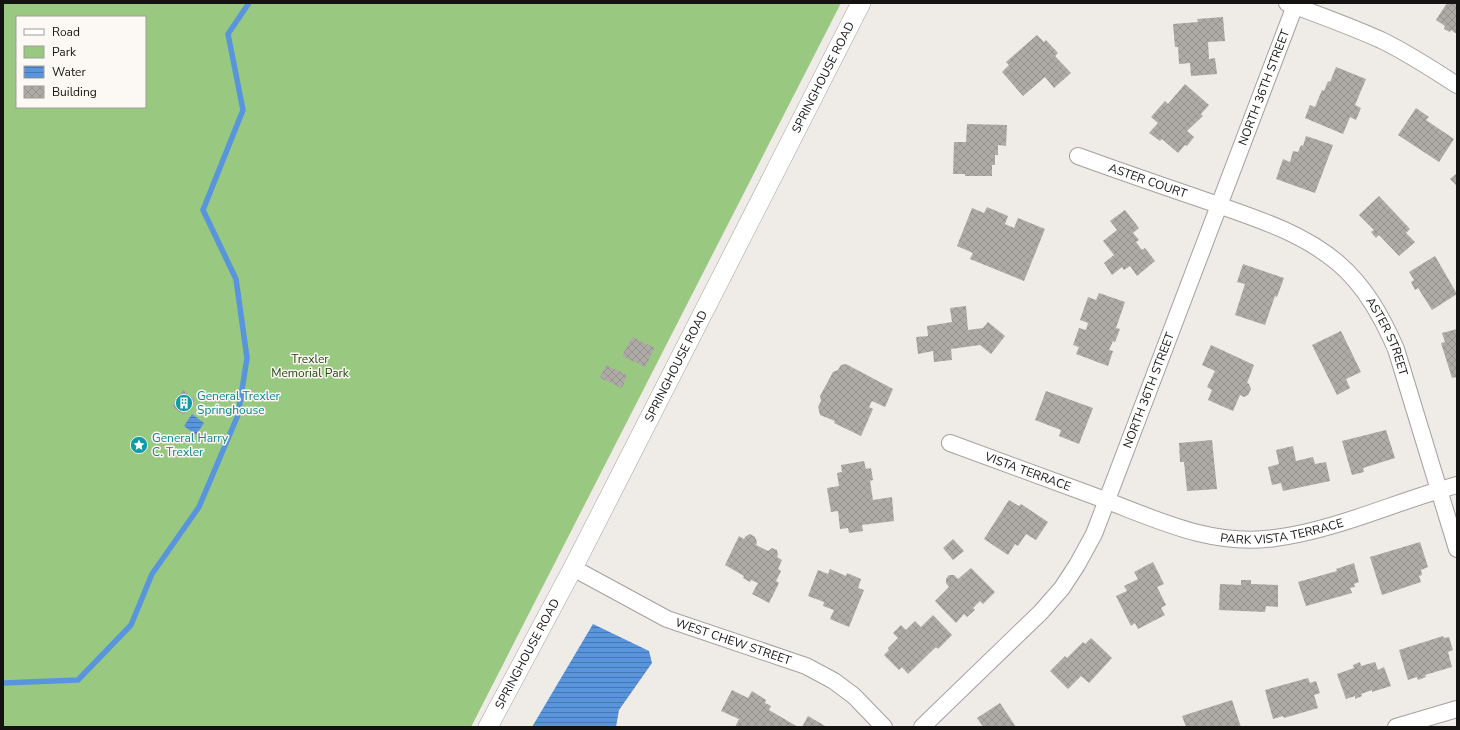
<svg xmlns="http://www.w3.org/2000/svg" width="1460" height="730" viewBox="0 0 1460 730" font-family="'Nunito Sans',sans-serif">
	<defs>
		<pattern id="water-rules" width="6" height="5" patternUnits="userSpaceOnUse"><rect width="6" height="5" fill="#5995dd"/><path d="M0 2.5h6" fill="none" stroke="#4878b2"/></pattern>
		<pattern id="building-cross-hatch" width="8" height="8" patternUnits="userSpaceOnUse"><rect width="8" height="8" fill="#aeaba7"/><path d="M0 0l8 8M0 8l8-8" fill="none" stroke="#95928f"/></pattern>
	</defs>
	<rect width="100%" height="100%" fill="#efebe7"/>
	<path fill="#99c980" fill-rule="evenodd" d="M 3,3 L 841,3 L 471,727 L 3,727 ZM 17,17 L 145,17 L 145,107 L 17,107 Z"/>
	<path fill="url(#water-rules)" d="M 192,414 L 204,423 L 196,435 L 184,426 Z
		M 593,624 L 649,651 L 652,663 L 619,710 L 616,727 L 532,727 Z"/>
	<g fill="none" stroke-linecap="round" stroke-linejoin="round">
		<path stroke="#5995dd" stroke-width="5.5" d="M 3,683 L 78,680 L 131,625 L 152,574 L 199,507 L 238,415 L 247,358 L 236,279 L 203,210 L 243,110 L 228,34 L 249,3"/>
	</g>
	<path fill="url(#building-cross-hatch)" d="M 1447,3 L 1457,3 L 1457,34 L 1451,30 L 1450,32 L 1444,29 L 1445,26 L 1436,20 Z
		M 1223,17 L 1225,41 L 1208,42 L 1209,59 L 1215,58 L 1217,74 L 1191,76 L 1190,63 L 1179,64 L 1178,47 L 1175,47 L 1173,24 L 1198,22 L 1197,19 Z
		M 1037,35 L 1044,42 L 1046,40 L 1058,53 L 1055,56 L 1071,73 L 1054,88 L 1045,77 L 1023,96 L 1002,72 L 1009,65 L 1006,62 Z
		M 1336,67 L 1366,79 L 1355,105 L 1361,108 L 1356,120 L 1350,117 L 1343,134 L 1305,118 L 1310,105 L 1315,107 L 1322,90 L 1324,91 L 1328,81 L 1330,82 Z
		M 1185,84 L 1209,105 L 1201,114 L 1203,116 L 1187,131 L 1194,137 L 1187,146 L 1185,145 L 1178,153 L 1162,139 L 1160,141 L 1149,133 L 1158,123 L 1151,117 L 1165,101 L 1168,104 Z
		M 1416,108 L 1429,117 L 1426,120 L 1454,139 L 1439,162 L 1398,135 Z
		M 967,124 L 1007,125 L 1006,146 L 998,145 L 998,155 L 995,155 L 995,165 L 992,165 L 992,176 L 965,176 L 965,174 L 953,174 L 954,142 L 966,142 Z
		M 1306,136 L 1333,145 L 1315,193 L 1276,179 L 1283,159 L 1290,162 L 1293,151 L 1298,152 L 1301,145 L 1303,146 Z
		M 1457,173 L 1457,186 L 1450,179 Z
		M 1379,196 L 1410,229 L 1406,233 L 1415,242 L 1399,256 L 1379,235 L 1376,238 L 1371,232 L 1374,230 L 1359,215 Z
		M 987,207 L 1008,216 L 1005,224 L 1014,228 L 1018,218 L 1045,229 L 1024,281 L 970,259 L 973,253 L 957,246 L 972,208 L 984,213 Z
		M 1125,210 L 1139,228 L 1133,233 L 1139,240 L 1136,242 L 1142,250 L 1145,248 L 1155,261 L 1137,276 L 1130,266 L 1124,270 L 1122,267 L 1112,275 L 1104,263 L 1114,255 L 1103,241 L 1117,230 L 1110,221 Z
		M 1435,256 L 1457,294 L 1432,310 L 1418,288 L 1415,290 L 1411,282 L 1414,280 L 1409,272 Z
		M 1243,264 L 1284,278 L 1277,297 L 1275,296 L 1265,325 L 1235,315 L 1245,284 L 1237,282 Z
		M 1099,293 L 1125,302 L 1116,328 L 1120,329 L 1115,342 L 1113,341 L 1109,350 L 1113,351 L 1108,366 L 1076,354 L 1079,347 L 1073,345 L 1079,328 L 1086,330 L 1088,323 L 1080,320 L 1088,297 L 1096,300 Z
		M 966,306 L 968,330 L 983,328 L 988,322 L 1005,336 L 991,354 L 980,345 L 951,349 L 952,360 L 934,362 L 933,351 L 918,354 L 916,337 L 928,336 L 927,326 L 952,322 L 950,308 Z
		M 1457,329 L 1457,377 L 1452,378 L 1441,343 L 1445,342 L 1442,333 Z
		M 1341,331 L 1361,372 L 1346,379 L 1350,388 L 1337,395 L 1312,345 Z
		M 632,337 L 655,348 L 645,367 L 622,356 Z
		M 1211,345 L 1254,365 L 1247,383 L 1249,384 L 1251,389 L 1248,395 L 1244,397 L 1240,395 L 1233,411 L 1208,400 L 1212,390 L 1207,387 L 1215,371 L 1202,365 Z
		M 846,364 L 893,389 L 885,407 L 872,401 L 869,407 L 873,409 L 861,436 L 834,423 L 835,421 L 820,415 L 818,407 L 821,401 L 820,396 L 833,372 L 838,370 L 841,365 Z
		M 606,365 L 627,375 L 622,388 L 600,378 Z
		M 183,390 L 195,400 L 184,415 L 172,406 Z
		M 1046,391 L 1093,408 L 1079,444 L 1059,436 L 1061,430 L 1035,420 Z
		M 1386,430 L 1395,458 L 1363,468 L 1364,472 L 1352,475 L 1342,441 Z
		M 1212,440 L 1217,489 L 1187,491 L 1184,462 L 1180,462 L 1179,443 Z
		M 1293,446 L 1296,461 L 1313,457 L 1315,464 L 1326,462 L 1330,481 L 1283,491 L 1281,483 L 1272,485 L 1268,467 L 1279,464 L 1276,450 Z
		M 864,461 L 866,469 L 871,468 L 873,480 L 870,481 L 873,500 L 892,497 L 894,521 L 862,525 L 863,531 L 849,533 L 848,528 L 840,529 L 838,511 L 831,512 L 827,488 L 839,486 L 837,473 L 842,472 L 841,465 Z
		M 1009,500 L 1019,506 L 1021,504 L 1048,522 L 1036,540 L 1026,534 L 1018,546 L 1015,544 L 1008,555 L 984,539 Z
		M 750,534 L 755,537 L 757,542 L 756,545 L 768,551 L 772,548 L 777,550 L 778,555 L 777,557 L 782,560 L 778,569 L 781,571 L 776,581 L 779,583 L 769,603 L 752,594 L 758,583 L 751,580 L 750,582 L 743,578 L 744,576 L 725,565 L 739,536 L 744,539 L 746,536 Z
		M 953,539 L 964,551 L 953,560 L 943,548 Z
		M 1420,542 L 1428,567 L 1421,570 L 1422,575 L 1419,576 L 1421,582 L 1382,595 L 1370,557 Z
		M 1153,562 L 1164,584 L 1157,587 L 1166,605 L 1161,608 L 1165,615 L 1138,629 L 1135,623 L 1131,626 L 1116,596 L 1127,591 L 1124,586 L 1138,579 L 1134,572 Z
		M 1354,563 L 1359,582 L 1354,584 L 1355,587 L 1350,588 L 1352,593 L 1306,606 L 1298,582 L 1337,571 L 1336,569 Z
		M 971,568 L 995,592 L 983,604 L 980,601 L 973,608 L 975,610 L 967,617 L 964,614 L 956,623 L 935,601 L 949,587 L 946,583 L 946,579 L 949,575 L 954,575 L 958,579 Z
		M 830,569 L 846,576 L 847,573 L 861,579 L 858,588 L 864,590 L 849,627 L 830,619 L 834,610 L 823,606 L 824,602 L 808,596 L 818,570 L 828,574 Z
		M 1241,580 L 1251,580 L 1251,584 L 1278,585 L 1278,607 L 1266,606 L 1265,612 L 1219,610 L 1220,584 L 1241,585 Z
		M 933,615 L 952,635 L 938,649 L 936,647 L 908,674 L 902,667 L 899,670 L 884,655 L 889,650 L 888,648 L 898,638 L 893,633 L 901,625 L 906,630 L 915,621 L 921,627 Z
		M 1443,636 L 1444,638 L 1449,637 L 1453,650 L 1448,652 L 1452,667 L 1425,675 L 1426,677 L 1418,680 L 1417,677 L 1408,680 L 1399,650 Z
		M 1091,638 L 1112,658 L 1089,683 L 1081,676 L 1068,689 L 1050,671 L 1065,656 L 1067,658 L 1083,642 L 1085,644 Z
		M 1360,662 L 1361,666 L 1375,662 L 1378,670 L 1384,667 L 1391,686 L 1372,692 L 1372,690 L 1361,694 L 1362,696 L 1355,699 L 1355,696 L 1346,699 L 1337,674 L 1354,668 L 1353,665 Z
		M 1308,678 L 1310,683 L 1316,681 L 1320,693 L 1314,695 L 1318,708 L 1284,718 L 1283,716 L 1273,719 L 1265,690 Z
		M 732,690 L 748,698 L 752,691 L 766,700 L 765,703 L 771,706 L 769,710 L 798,727 L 735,727 L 739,719 L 721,711 Z
		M 1232,700 L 1241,727 L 1186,727 L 1182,716 Z
		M 1000,703 L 1016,727 L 983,727 L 977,718 Z
		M 808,716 L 827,727 L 802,727 Z"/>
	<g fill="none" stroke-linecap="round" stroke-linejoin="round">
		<defs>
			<g id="minor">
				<path d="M 1287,3 C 1319,15 1350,26 1381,40 C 1408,53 1432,69 1457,85"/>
				<path id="s1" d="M 1078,156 C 1119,171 1160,185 1201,199 C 1248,216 1299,230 1338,263 C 1365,286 1382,317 1396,349 L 1457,549"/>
				<path id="s2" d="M 950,443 C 999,461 1048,479 1097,497 C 1156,519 1210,547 1275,538 C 1337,530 1397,501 1457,485"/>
				<path id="s3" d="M 573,568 L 667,619 L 806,666 L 834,681 L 854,696 L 884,727"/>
				<path id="s4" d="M 922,727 L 1041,612 L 1062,588 L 1077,565 L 1094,534 L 1296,3"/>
				<path d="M 1396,727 L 1457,709"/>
			</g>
			<g id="tertiary">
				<path id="s5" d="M 488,727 L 573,568 L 861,3"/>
			</g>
		</defs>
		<use href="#minor" stroke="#a5a19e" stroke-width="18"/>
		<use href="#tertiary" stroke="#a5a19e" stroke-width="20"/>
		<use href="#minor" stroke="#fff" stroke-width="16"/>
		<use href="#tertiary" stroke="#fff" stroke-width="19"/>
	</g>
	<defs>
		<symbol id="building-disc" viewBox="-11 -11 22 22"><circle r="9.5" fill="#0f9aa8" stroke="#fcf8f4"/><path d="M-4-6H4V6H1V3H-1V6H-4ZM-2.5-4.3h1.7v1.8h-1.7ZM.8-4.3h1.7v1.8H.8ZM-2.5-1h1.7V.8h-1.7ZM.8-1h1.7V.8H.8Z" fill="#fff"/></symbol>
		<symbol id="sight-disc" viewBox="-11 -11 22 22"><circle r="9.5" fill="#0f9aa8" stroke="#fcf8f4"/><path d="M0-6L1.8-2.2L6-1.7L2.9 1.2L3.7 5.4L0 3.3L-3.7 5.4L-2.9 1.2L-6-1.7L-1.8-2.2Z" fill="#fff"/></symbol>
	</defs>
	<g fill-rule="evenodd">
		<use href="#building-disc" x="174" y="393" width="20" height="20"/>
		<use href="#sight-disc" x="129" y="435" width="20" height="20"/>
	</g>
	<g text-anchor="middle" stroke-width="3" stroke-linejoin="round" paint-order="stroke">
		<g font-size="12" fill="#151312" stroke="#fcf8f4">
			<text dy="4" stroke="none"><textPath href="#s5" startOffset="731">SPRINGHOUSE ROAD</textPath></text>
			<text dy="4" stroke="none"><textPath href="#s4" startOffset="738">NORTH 36TH STREET</textPath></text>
			<text dy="4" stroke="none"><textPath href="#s1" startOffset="74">ASTER COURT</textPath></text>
			<text dy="4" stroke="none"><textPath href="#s1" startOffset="372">ASTER STREET</textPath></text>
			<text dy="4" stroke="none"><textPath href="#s5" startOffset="407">SPRINGHOUSE ROAD</textPath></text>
			<text dy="4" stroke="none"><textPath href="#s4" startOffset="414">NORTH 36TH STREET</textPath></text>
			<text dy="4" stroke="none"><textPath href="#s2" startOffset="83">VISTA TERRACE</textPath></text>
			<text dy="4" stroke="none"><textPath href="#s2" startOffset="349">PARK VISTA TERRACE</textPath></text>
			<text dy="4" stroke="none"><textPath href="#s3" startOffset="177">WEST CHEW STREET</textPath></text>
			<text dy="4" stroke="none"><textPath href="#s5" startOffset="83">SPRINGHOUSE ROAD</textPath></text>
		</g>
		<g font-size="12" fill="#22450b" stroke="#fcf8f4">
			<text x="310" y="363">Trexler<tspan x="310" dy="14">Memorial Park</tspan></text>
		</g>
		<g font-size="12" fill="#0d838f" stroke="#fcf8f4" text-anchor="start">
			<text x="197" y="400">General Trexler<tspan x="197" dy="14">Springhouse</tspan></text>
			<text x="152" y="442">General Harry<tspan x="152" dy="14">C. Trexler</tspan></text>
		</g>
	</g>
	<rect width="1460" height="730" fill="none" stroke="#151312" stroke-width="8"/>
	<rect x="16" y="16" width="130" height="92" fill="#fcf8f4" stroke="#a09c9a"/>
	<rect x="24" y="29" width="20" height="6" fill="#ffffff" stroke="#a09c9a"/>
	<text x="52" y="36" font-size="12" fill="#151312">Road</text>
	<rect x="24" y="46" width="20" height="12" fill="#99c980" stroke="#a09c9a"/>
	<text x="52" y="56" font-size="12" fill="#151312">Park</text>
	<rect x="24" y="66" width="20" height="12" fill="url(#water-rules)" stroke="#a09c9a"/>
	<text x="52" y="76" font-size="12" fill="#151312">Water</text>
	<rect x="24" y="86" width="20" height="12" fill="url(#building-cross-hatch)" stroke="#a09c9a"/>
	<text x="52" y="96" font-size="12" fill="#151312">Building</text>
</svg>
